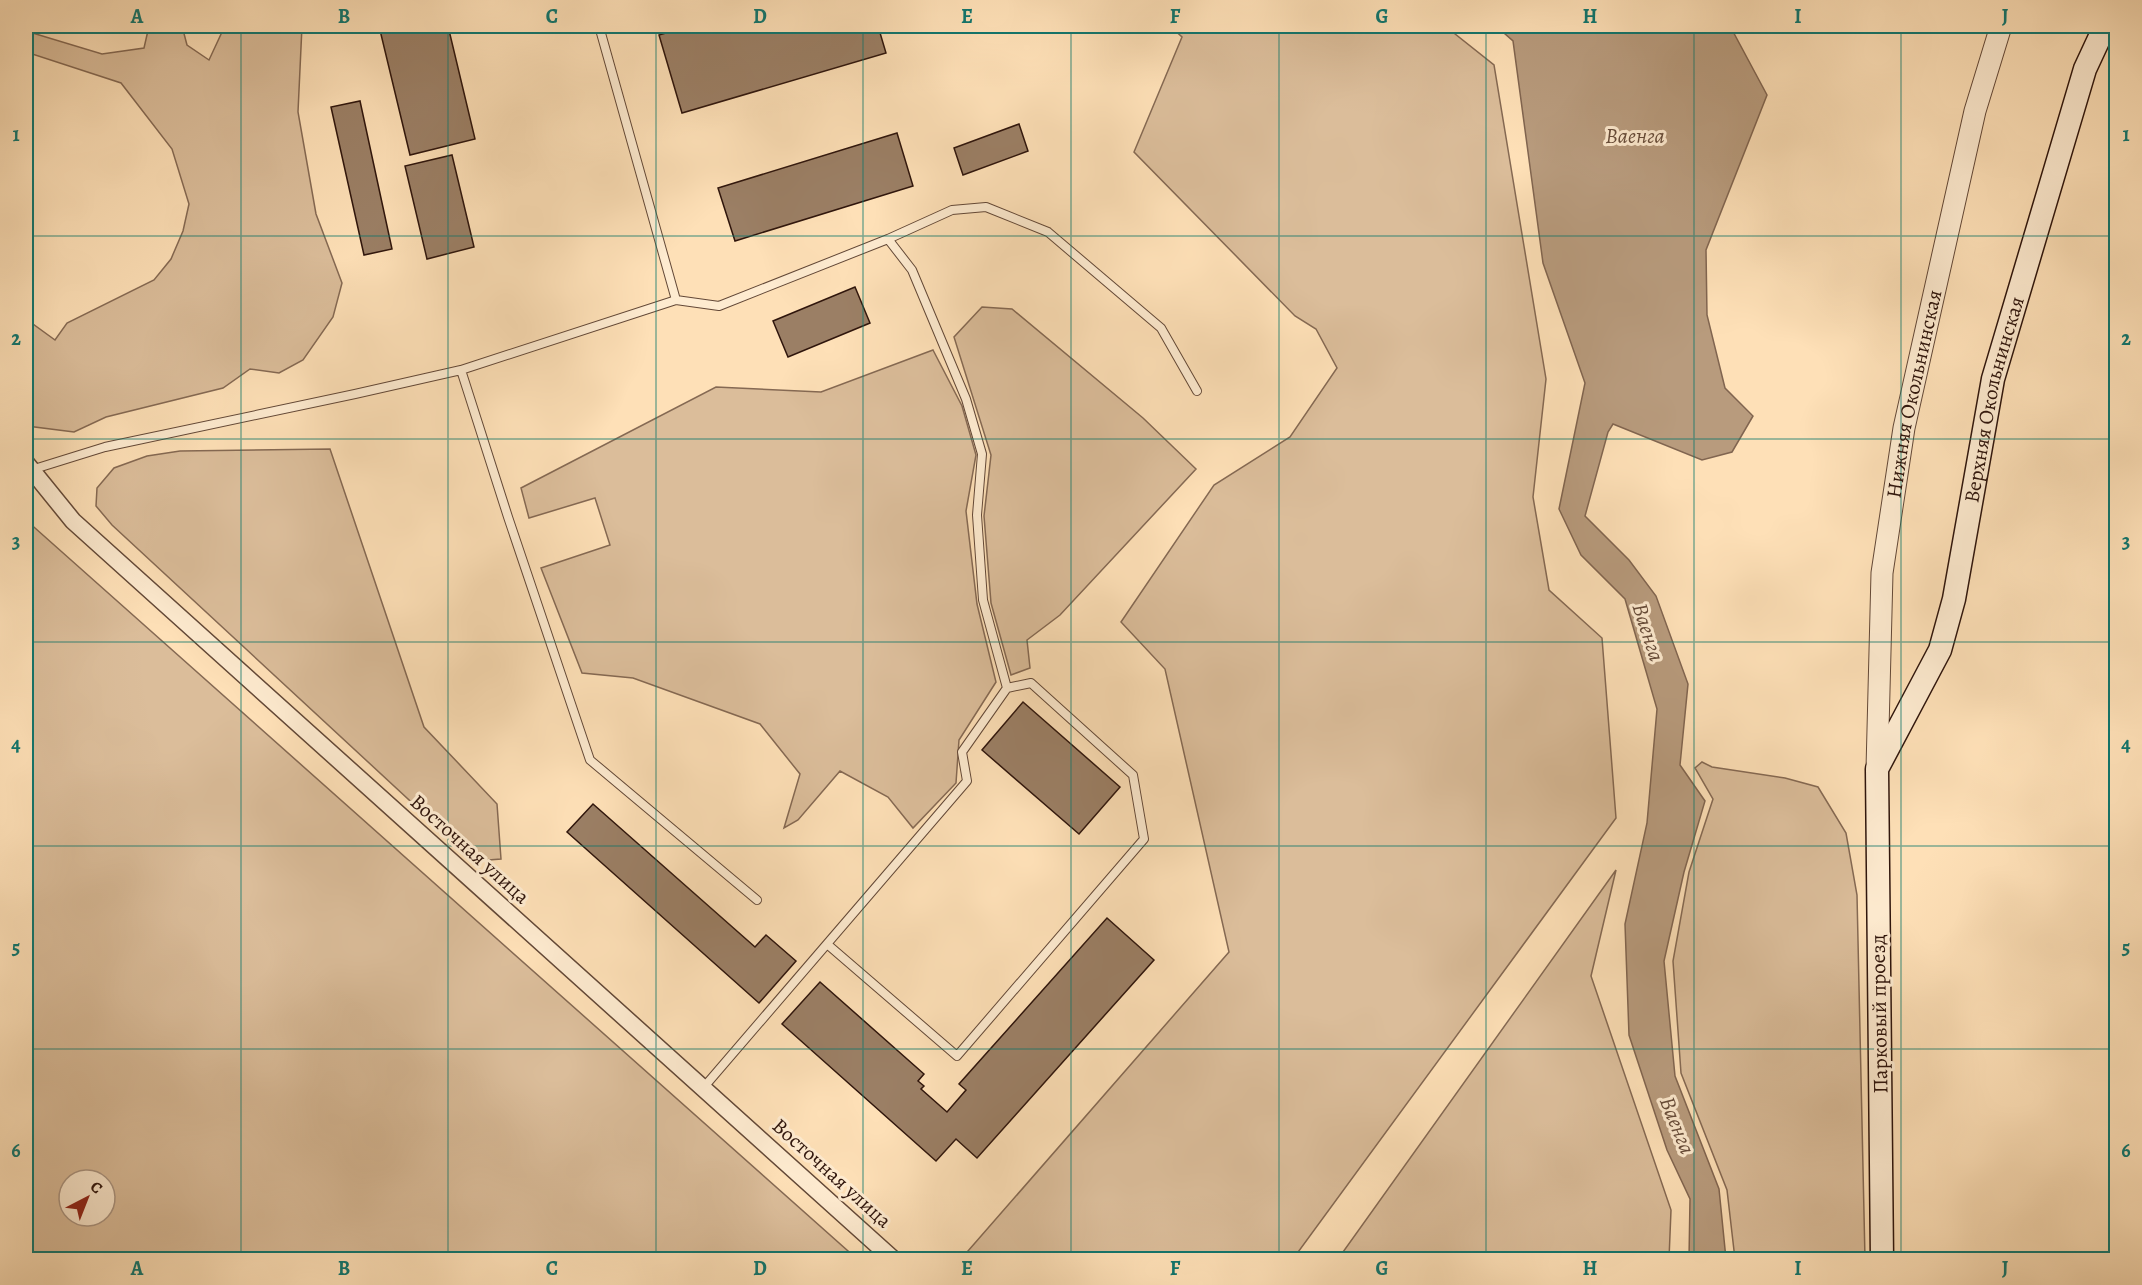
<svg xmlns="http://www.w3.org/2000/svg" width="2142" height="1285" viewBox="0 0 2142 1285" font-family="Alegreya,serif">
	<rect width="100%" height="100%" fill="#fee0b7"/>
	<filter id="stains"><feTurbulence type="fractalNoise" baseFrequency=".00333" numOctaves="4"/><feColorMatrix values="0 0 0 0 .2 0 0 0 0 .09 0 0 0 0 .02 0 0 0 .5 -.17"/></filter>
	<radialGradient id="worn" r=".72"><stop offset=".6" stop-color="#630" stop-opacity="0"/><stop offset="1" stop-color="#630" stop-opacity=".3"/></radialGradient>
	<path fill="#dbbd9a" stroke="#856953" stroke-width="1.5" fill-rule="evenodd" d="M 149,26 L 182,26 L 187,45 L 209,60 L 222,32 L 223,26 L 302,26 L 298,112 L 316,214 L 342,283 L 333,317 L 303,360 L 279,373 L 250,369 L 223,388 L 106,417 L 74,432 L 27,426 L 26,319 L 55,340 L 67,323 L 154,280 L 171,259 L 183,231 L 189,204 L 172,149 L 121,83 L 26,52 L 26,31 L 102,54 L 144,48 Z
		M 1170,26 L 1445,26 L 1494,65 L 1546,379 L 1533,497 L 1549,590 L 1602,638 L 1616,818 L 1293,1259 L 961,1259 L 1229,952 L 1165,669 L 1121,622 L 1214,485 L 1290,437 L 1337,368 L 1316,329 L 1295,316 L 1134,152 L 1182,37 Z
		M 982,307 L 1012,309 L 1143,418 L 1196,469 L 1060,615 L 1027,640 L 1030,668 L 1011,675 L 991,603 L 984,516 L 991,455 L 954,337 Z
		M 933,350 L 962,406 L 976,455 L 966,511 L 977,604 L 996,682 L 959,740 L 956,783 L 913,828 L 888,797 L 840,771 L 798,820 L 784,828 L 800,774 L 760,724 L 633,678 L 582,673 L 541,568 L 610,545 L 595,498 L 529,518 L 521,488 L 716,387 L 821,392 Z
		M 330,449 L 424,727 L 497,804 L 501,859 L 475,861 L 112,525 L 96,506 L 97,488 L 114,468 L 147,456 L 180,451 Z
		M 26,520 L 857,1259 L 26,1259 ZM 69,1180 L 105,1180 L 105,1216 L 69,1216 Z
		M 1702,762 L 1712,767 L 1785,778 L 1818,787 L 1846,833 L 1857,895 L 1865,1259 L 1735,1259 L 1727,1190 L 1681,1073 L 1673,961 L 1689,872 L 1713,799 L 1695,768 Z
		M 1616,870 L 1591,976 L 1671,1210 L 1669,1259 L 1338,1259 Z"/>
	<path fill="#b89b7d" stroke="#816550" stroke-width="1.5" d="M 1496,26 L 1730,26 L 1767,95 L 1706,250 L 1707,315 L 1725,388 L 1753,416 L 1732,452 L 1702,460 L 1613,424 L 1608,432 L 1585,516 L 1629,560 L 1656,596 L 1688,684 L 1680,765 L 1705,801 L 1684,872 L 1664,961 L 1675,1076 L 1719,1189 L 1726,1259 L 1689,1259 L 1690,1199 L 1667,1150 L 1629,1035 L 1625,924 L 1647,823 L 1657,709 L 1625,599 L 1581,555 L 1559,509 L 1585,383 L 1543,263 L 1513,41 Z"/>
	<path fill="#9b7f65" stroke="#2f150c" stroke-width="1.5" d="M 379,26 L 448,26 L 475,139 L 410,155 Z
		M 690,26 L 878,26 L 886,53 L 682,113 L 659,35 Z
		M 360,101 L 392,249 L 364,255 L 331,107 Z
		M 1019,124 L 1028,151 L 963,175 L 954,148 Z
		M 897,133 L 913,186 L 735,241 L 718,188 Z
		M 452,155 L 474,247 L 427,259 L 405,166 Z
		M 855,287 L 870,323 L 788,357 L 773,321 Z
		M 1023,702 L 1120,787 L 1079,834 L 982,750 Z
		M 593,804 L 755,947 L 766,935 L 796,961 L 759,1003 L 567,832 Z
		M 1107,918 L 1154,960 L 977,1158 L 956,1139 L 936,1161 L 782,1024 L 820,982 L 924,1074 L 918,1081 L 924,1086 L 921,1089 L 947,1112 L 966,1090 L 959,1084 Z"/>
	<g fill="none" stroke-linecap="round" stroke-linejoin="round">
		<defs>
			<path id="service" d="M 888,239 L 912,270 L 966,399 L 982,454 L 977,515 L 983,600 L 1007,688
				M 676,300 L 719,306 L 888,239 L 952,210 L 986,207 L 1048,232 L 1161,328 L 1197,391
				M 461,370 L 508,517 L 590,760 L 757,900
				M 31,470 L 105,447 L 355,394 L 461,370 L 676,300 L 599,26
				M 704,1087 L 967,781 L 962,752 L 1007,688 L 1031,683 L 1133,775 L 1144,839 L 957,1056 L 827,944"/>
			<path id="minor" d="M 26,463 L 73,521 L 894,1260"/>
			<g id="tertiary">
				<path id="s1" d="M 1877,769 L 1882,573 L 1904,428 L 1975,111 L 2001,26"/>
			</g>
			<g id="secondary">
				<path id="s2" d="M 1882,1260 L 1877,769 L 1940,650 L 1954,599 L 1993,379 L 2085,69 L 2105,26"/>
			</g>
		</defs>
		<use href="#service" stroke="#634837" stroke-width="10"/>
		<use href="#minor" stroke="#634837" stroke-width="19"/>
		<use href="#tertiary" stroke="#634837" stroke-width="23"/>
		<use href="#secondary" stroke="#2f150c" stroke-width="25"/>
		<use href="#service" stroke="#feebd0" stroke-width="8"/>
		<use href="#minor" stroke="#feebd0" stroke-width="16"/>
		<use href="#tertiary" stroke="#feebd0" stroke-width="21"/>
		<use href="#secondary" stroke="#feebd0" stroke-width="22"/>
	</g>
	<path fill="none" stroke="#0f766e" stroke-width="1.5" stroke-opacity="0.55" d="M 241,26 L 241,1260M 448,26 L 448,1260M 656,26 L 656,1260M 863,26 L 863,1260M 1071,26 L 1071,1260M 1279,26 L 1279,1260M 1486,26 L 1486,1260M 1694,26 L 1694,1260M 1901,26 L 1901,1260M 26,236 L 2116,236M 26,439 L 2116,439M 26,642 L 2116,642M 26,846 L 2116,846M 26,1049 L 2116,1049"/>
	<g text-anchor="middle" stroke-width="6" stroke-linejoin="round" paint-order="stroke">
		<g font-size="21" fill="#2f150c" stroke="#feebd0">
			<text dy="7" stroke="none"><textPath href="#s1" startOffset="378">Нижняя Окольнинская</textPath></text>
			<text dy="7" stroke="none"><textPath href="#s2" startOffset="882">Верхняя Окольнинская</textPath></text>
			<text transform="translate(470 849) rotate(42)" y="7">Восточная улица</text>
			<text transform="translate(1879 1014) rotate(-91)" y="7">Парковый проезд</text>
			<text transform="translate(832 1173) rotate(42)" y="7">Восточная улица</text>
		</g>
		<g font-size="22" font-style="italic" fill="#664b39" stroke="#feebd0">
			<text x="1635" y="143">Ваенга</text>
			<text transform="translate(1649 632) rotate(72)" y="8">Ваенга</text>
			<text transform="translate(1678 1125) rotate(68)" y="8">Ваенга</text>
		</g>
	</g>
	<rect width="2142" height="1285" fill="none" stroke="#fee0b7" stroke-width="66"/>
	<g transform="translate(87 1198) rotate(42)"><circle r="28" fill="#feebd0" stroke="#ab9582" stroke-width="1.5"/>
	<path d="M0-4.5L10 22L0 15L-10 22Z" fill="#8f2418"/>
	<text y="-9" font-size="16" font-weight="bold" text-anchor="middle" fill="#2f150c">С</text>
	</g>
	<rect x="33" y="33" width="2076" height="1219" fill="none" stroke="#0f766e" stroke-width="2"/>
	<g font-size="20" text-anchor="middle" font-weight="bold" fill="#0f766e">
		<text x="137" y="23">A</text>
		<text x="344" y="23">B</text>
		<text x="552" y="23">C</text>
		<text x="760" y="23">D</text>
		<text x="967" y="23">E</text>
		<text x="1175" y="23">F</text>
		<text x="1382" y="23">G</text>
		<text x="1590" y="23">H</text>
		<text x="1798" y="23">I</text>
		<text x="2005" y="23">J</text>
		<text x="16" y="141">1</text>
		<text x="2126" y="141">1</text>
		<text x="16" y="345">2</text>
		<text x="2126" y="345">2</text>
		<text x="16" y="548">3</text>
		<text x="2126" y="548">3</text>
		<text x="16" y="751">4</text>
		<text x="2126" y="751">4</text>
		<text x="16" y="954">5</text>
		<text x="2126" y="954">5</text>
		<text x="16" y="1157">6</text>
		<text x="2126" y="1157">6</text>
		<text x="137" y="1275">A</text>
		<text x="344" y="1275">B</text>
		<text x="552" y="1275">C</text>
		<text x="760" y="1275">D</text>
		<text x="967" y="1275">E</text>
		<text x="1175" y="1275">F</text>
		<text x="1382" y="1275">G</text>
		<text x="1590" y="1275">H</text>
		<text x="1798" y="1275">I</text>
		<text x="2005" y="1275">J</text>
	</g>
	<rect width="100%" height="100%" filter="url(#stains)"/>
	<rect width="100%" height="100%" fill="url(#worn)"/>
</svg>
